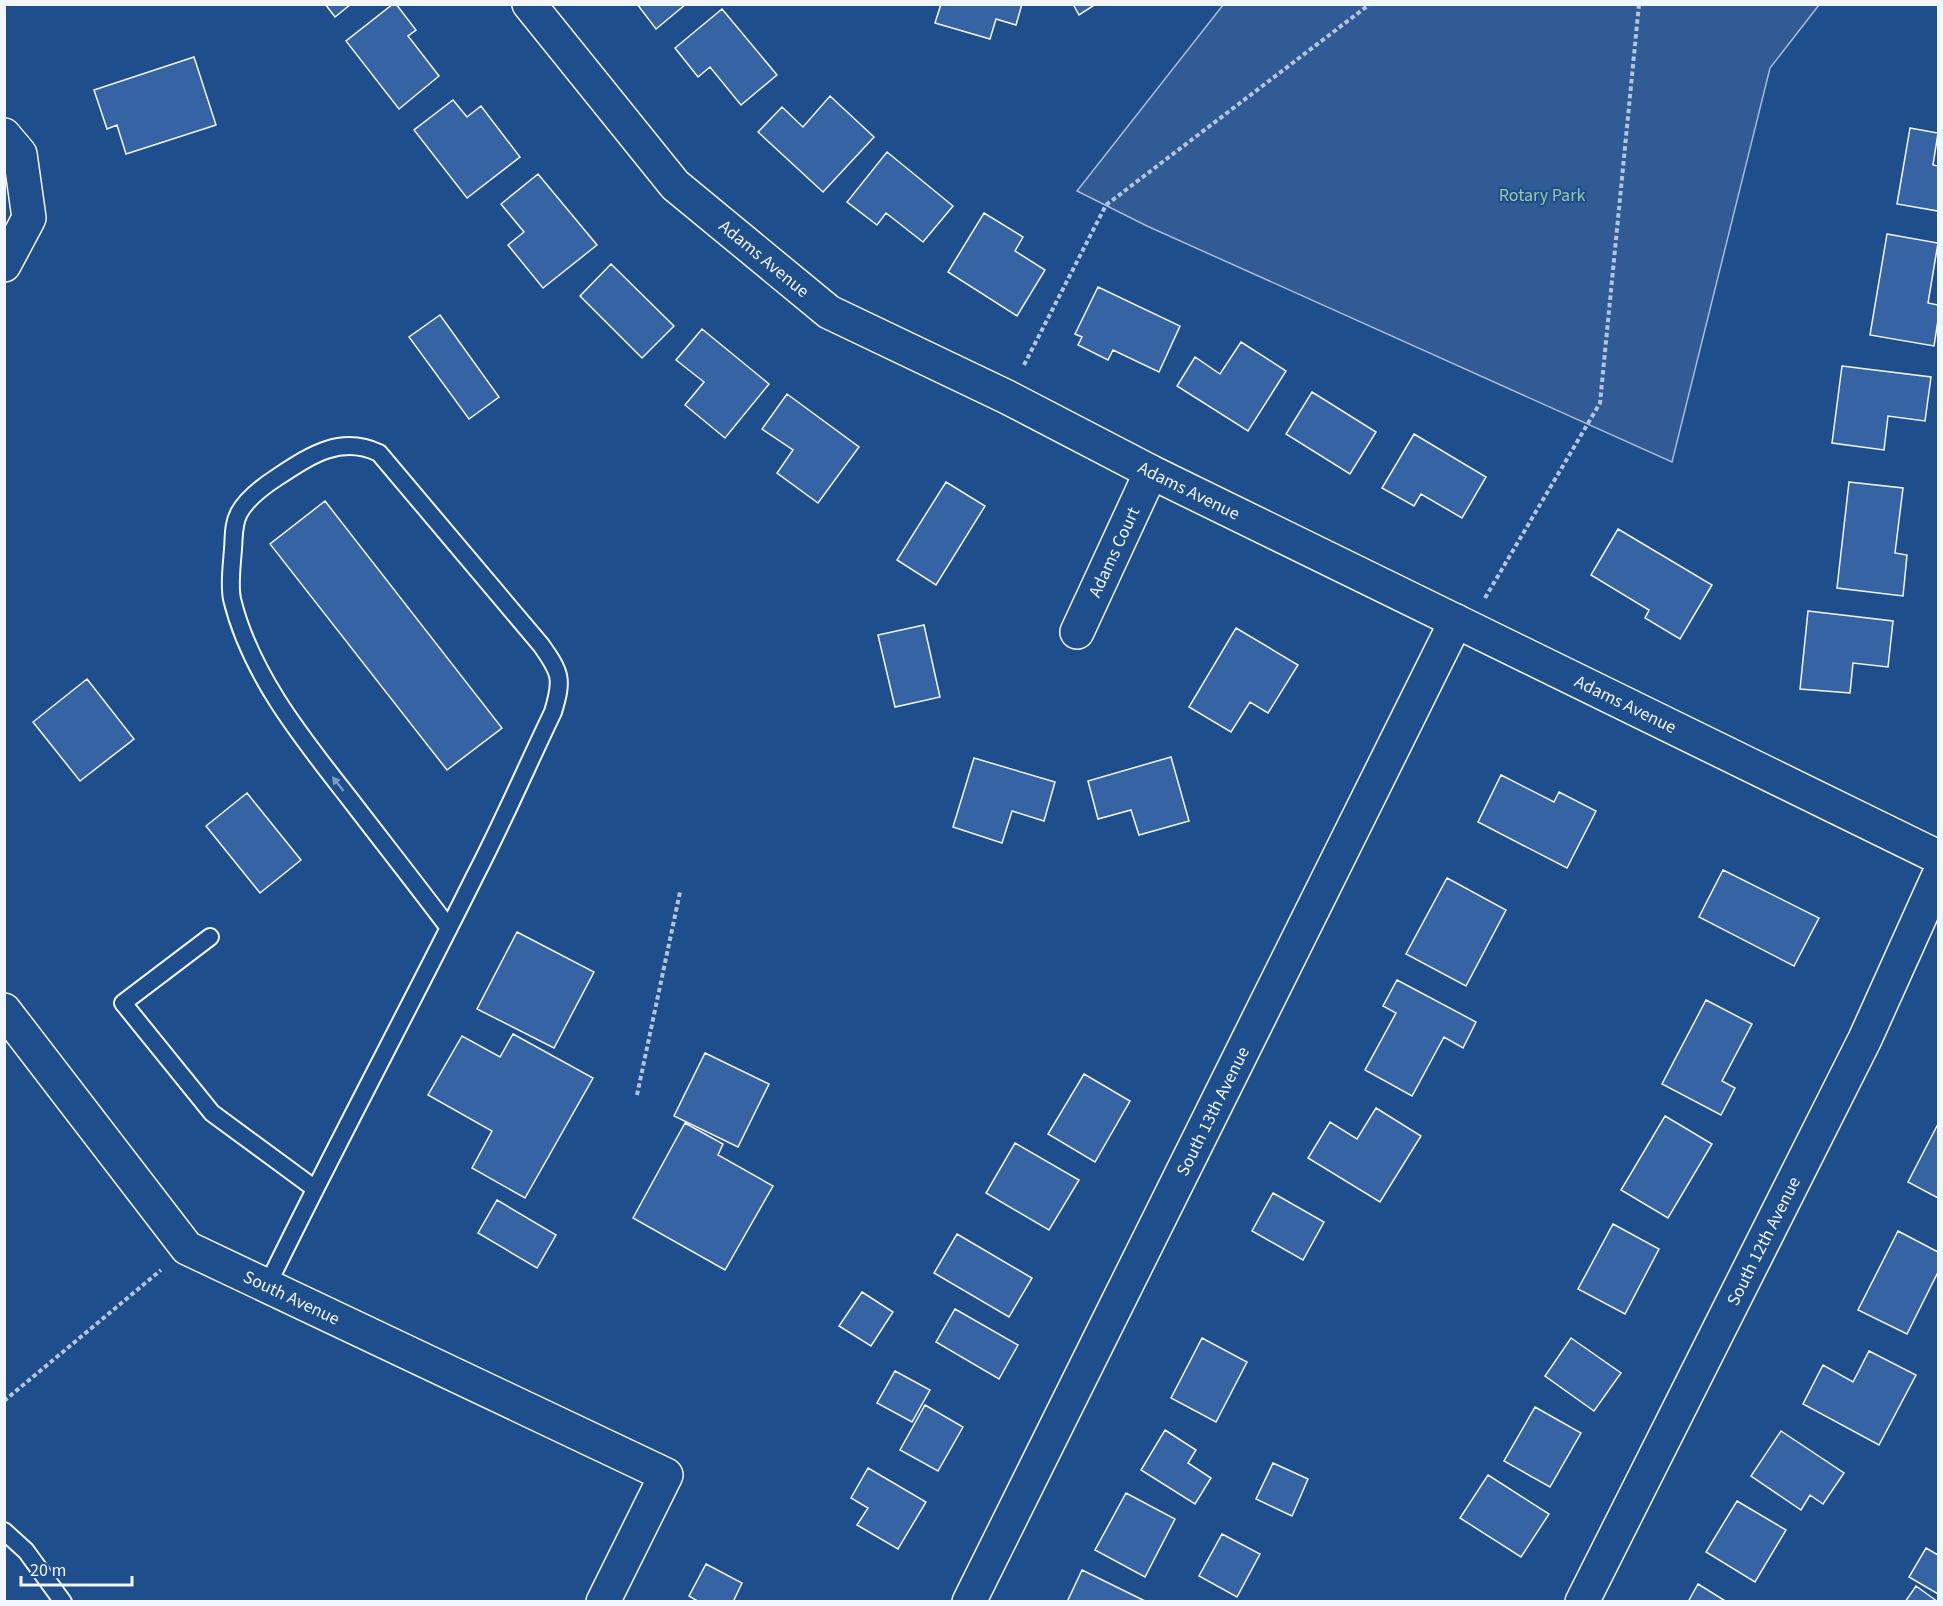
<svg xmlns="http://www.w3.org/2000/svg" width="1943" height="1606" viewBox="0 0 1943 1606" font-family="'Source Sans 3',sans-serif">
	<rect width="100%" height="100%" fill="#1f4e8c"/>
	<path fill="#305b95" stroke="#a8bbd7" stroke-width="1.5" d="M 1223,5 L 1819,5 L 1770,68 L 1672,462 L 1147,226 L 1077,191 Z"/>
	<path fill="#3563a3" stroke="#f2f6ff" stroke-width="1.5" d="M 325,4 L 351,4 L 335,17 Z
		M 393,4 L 396,4 L 416,30 L 408,36 L 439,76 L 399,109 L 346,41 Z
		M 637,4 L 686,4 L 656,29 Z
		M 941,4 L 1022,4 L 1016,25 L 996,19 L 990,39 L 935,23 Z
		M 1073,4 L 1096,4 L 1079,15 Z
		M 722,9 L 777,75 L 741,105 L 710,67 L 698,77 L 675,48 Z
		M 194,57 L 216,125 L 126,154 L 117,125 L 107,129 L 94,90 Z
		M 830,96 L 874,137 L 823,192 L 758,132 L 782,107 L 803,127 Z
		M 453,100 L 467,117 L 481,106 L 520,157 L 467,198 L 414,130 Z
		M 1910,128 L 1938,133 L 1933,165 L 1938,166 L 1938,211 L 1897,204 Z
		M 887,152 L 953,206 L 923,242 L 886,213 L 877,225 L 847,202 Z
		M 538,174 L 597,245 L 543,288 L 508,245 L 524,232 L 501,204 Z
		M 984,213 L 1023,237 L 1015,251 L 1045,270 L 1017,316 L 948,272 Z
		M 1887,234 L 1938,243 L 1928,303 L 1938,305 L 1938,320 L 1934,346 L 1870,335 Z
		M 611,264 L 674,326 L 642,358 L 580,296 Z
		M 1098,287 L 1180,326 L 1159,372 L 1113,350 L 1108,360 L 1078,345 L 1082,337 L 1075,334 Z
		M 440,315 L 499,397 L 469,419 L 409,337 Z
		M 702,329 L 769,384 L 725,438 L 685,405 L 704,382 L 676,360 Z
		M 1241,342 L 1286,371 L 1248,431 L 1177,386 L 1195,357 L 1220,374 Z
		M 1842,366 L 1931,377 L 1925,421 L 1888,416 L 1884,450 L 1832,443 Z
		M 1312,392 L 1376,432 L 1350,474 L 1286,434 Z
		M 787,394 L 859,447 L 818,503 L 777,473 L 793,450 L 762,429 Z
		M 1414,434 L 1486,477 L 1462,518 L 1421,494 L 1414,506 L 1382,488 Z
		M 946,482 L 985,506 L 936,585 L 897,560 Z
		M 1849,482 L 1903,488 L 1895,553 L 1907,555 L 1903,596 L 1837,588 Z
		M 325,501 L 502,728 L 447,770 L 270,544 Z
		M 1618,529 L 1712,585 L 1680,639 L 1645,618 L 1649,610 L 1591,575 Z
		M 1808,611 L 1893,621 L 1888,667 L 1853,663 L 1850,693 L 1800,689 Z
		M 924,625 L 940,697 L 895,707 L 878,635 Z
		M 1236,628 L 1298,665 L 1268,713 L 1250,702 L 1231,732 L 1189,707 Z
		M 87,679 L 134,739 L 80,781 L 33,722 Z
		M 1171,757 L 1189,821 L 1139,835 L 1131,810 L 1098,819 L 1088,781 Z
		M 974,758 L 1055,782 L 1044,821 L 1012,811 L 1002,843 L 953,827 Z
		M 1501,775 L 1554,802 L 1559,792 L 1596,811 L 1567,868 L 1478,822 Z
		M 247,793 L 301,860 L 260,893 L 206,826 Z
		M 1723,870 L 1819,918 L 1794,966 L 1699,917 Z
		M 1447,878 L 1506,910 L 1466,986 L 1406,954 Z
		M 517,932 L 594,972 L 554,1048 L 477,1009 Z
		M 1397,980 L 1476,1022 L 1463,1048 L 1444,1037 L 1412,1096 L 1365,1070 L 1396,1013 L 1383,1006 Z
		M 1706,1000 L 1752,1024 L 1722,1081 L 1735,1088 L 1721,1115 L 1662,1084 Z
		M 513,1034 L 593,1078 L 525,1198 L 472,1168 L 492,1131 L 428,1095 L 462,1036 L 500,1057 Z
		M 705,1053 L 769,1084 L 738,1147 L 674,1116 Z
		M 1084,1074 L 1130,1101 L 1095,1162 L 1048,1134 Z
		M 1376,1108 L 1421,1136 L 1380,1202 L 1308,1158 L 1330,1122 L 1357,1139 Z
		M 1665,1116 L 1712,1144 L 1668,1218 L 1621,1190 Z
		M 685,1123 L 723,1144 L 718,1155 L 773,1186 L 725,1270 L 633,1218 Z
		M 1938,1124 L 1938,1198 L 1908,1182 Z
		M 1015,1143 L 1079,1180 L 1049,1230 L 986,1193 Z
		M 1273,1193 L 1324,1222 L 1303,1260 L 1252,1231 Z
		M 497,1200 L 556,1235 L 537,1268 L 478,1233 Z
		M 1613,1224 L 1659,1249 L 1625,1314 L 1578,1289 Z
		M 1898,1231 L 1938,1252 L 1938,1272 L 1907,1334 L 1858,1310 Z
		M 957,1234 L 1032,1278 L 1009,1317 L 934,1273 Z
		M 862,1292 L 893,1312 L 871,1346 L 839,1326 Z
		M 955,1309 L 1018,1345 L 999,1379 L 936,1342 Z
		M 1202,1338 L 1247,1362 L 1216,1422 L 1171,1398 Z
		M 1571,1338 L 1621,1373 L 1594,1411 L 1545,1376 Z
		M 1869,1351 L 1916,1375 L 1879,1445 L 1803,1404 L 1823,1365 L 1853,1382 Z
		M 895,1371 L 930,1390 L 912,1422 L 877,1403 Z
		M 925,1405 L 963,1427 L 938,1471 L 900,1450 Z
		M 1535,1407 L 1581,1433 L 1550,1487 L 1504,1461 Z
		M 1165,1430 L 1196,1450 L 1188,1463 L 1211,1478 L 1195,1504 L 1141,1470 Z
		M 1781,1431 L 1844,1473 L 1823,1504 L 1810,1495 L 1801,1510 L 1751,1476 Z
		M 1273,1463 L 1308,1479 L 1292,1516 L 1256,1499 Z
		M 868,1468 L 926,1502 L 898,1549 L 857,1525 L 868,1508 L 851,1498 Z
		M 1488,1475 L 1549,1514 L 1521,1557 L 1460,1518 Z
		M 1126,1493 L 1175,1519 L 1145,1577 L 1095,1550 Z
		M 1737,1501 L 1786,1530 L 1755,1582 L 1706,1552 Z
		M 1222,1534 L 1260,1554 L 1237,1597 L 1199,1576 Z
		M 1926,1548 L 1938,1555 L 1938,1594 L 1909,1577 Z
		M 706,1564 L 742,1583 L 733,1602 L 699,1602 L 689,1596 Z
		M 1082,1570 L 1147,1602 L 1067,1602 Z
		M 1698,1584 L 1727,1602 L 1688,1602 Z
		M 1916,1586 L 1938,1602 L 1905,1602 Z"/>
	<g fill="none" stroke-linecap="round" stroke-linejoin="round">
		<defs>
			<path id="service" d="M 210,937 L 123,1003 L 212,1113 L 314,1188
				M 267,1286 C 334,1148 407,1013 475,876 C 503,822 527,766 553,712 C 563,679 561,673 541,645 L 379,453 C 341,435 311,455 279,476 C 265,485 247,498 239,513 C 233,524 234,537 233,549 C 232,564 229,584 232,599 C 250,674 302,738 349,798 C 382,841 416,884 449,928
				M 4,1531 L 26,1551 L 63,1602"/>
			<g id="minor">
				<path id="s1" d="M 529,4 L 675,185 L 829,312 L 1007,397 L 1151,472 L 1938,857"/>
				<path d="M 4,135 L 20,154 L 29,218 L 4,265"/>
				<path id="s2" d="M 1077,632 L 1151,472"/>
				<path id="s3" d="M 4,1010 L 187,1248 L 666,1475 L 603,1602"/>
				<path id="s4" d="M 969,1602 L 1456,621"/>
				<path id="s5" d="M 1582,1602 L 1865,1039 L 1938,877"/>
			</g>
		</defs>
		<use href="#service" stroke="#f2f6ff" stroke-width="20"/>
		<use href="#minor" stroke="#f2f6ff" stroke-width="36"/>
		<path stroke="#b3c4dc" stroke-width="4" stroke-dasharray="4.5 3" stroke-linecap="butt" d="M 1024,365 L 1106,205 L 1370,4
			M 1485,598 L 1600,403 L 1639,4
			M 637,1095 L 680,892
			M 4,1401 L 161,1270"/>
		<use href="#service" stroke="#1f4e8c" stroke-width="16"/>
		<use href="#minor" stroke="#1f4e8c" stroke-width="33"/>
	</g>
	<defs><path id="oneway-solid" d="M-6-.8H1V-3.2L6.5 0L1 3.2V.8H-6Z" transform="scale(1.5)"/></defs>
	<use fill="#7e9ac0" href="#oneway-solid" transform="translate(338 784) rotate(-128)"/>
	<g text-anchor="middle" stroke-width="4.5" stroke-linejoin="round" paint-order="stroke">
		<g font-size="18" fill="#97c8a6" stroke="#1f4e8c">
			<text x="1542" y="201">Rotary Park</text>
		</g>
		<g font-size="18" fill="#f2f6ff" stroke="#1f4e8c">
			<text dy="6" stroke="none"><textPath href="#s1" startOffset="348">Adams Avenue</textPath></text>
			<text dy="6" stroke="none"><textPath href="#s1" startOffset="834">Adams Avenue</textPath></text>
			<text dy="6" stroke="none"><textPath href="#s2" startOffset="88">Adams Court</textPath></text>
			<text dy="6" stroke="none"><textPath href="#s1" startOffset="1320">Adams Avenue</textPath></text>
			<text dy="6" stroke="none"><textPath href="#s4" startOffset="548">South 13th Avenue</textPath></text>
			<text dy="6" stroke="none"><textPath href="#s5" startOffset="404">South 12th Avenue</textPath></text>
			<text dy="6" stroke="none"><textPath href="#s3" startOffset="416">South Avenue</textPath></text>
		</g>
	</g>
	<rect width="1943" height="1606" fill="none" stroke="#f2f6ff" stroke-width="12"/>
	<path d="M21 1576v9h111v-9" fill="none" stroke="#f2f6ff" stroke-width="3"/>
	<text x="30" y="1576" font-size="18" fill="#f2f6ff" stroke="#1f4e8c" stroke-width="4.5" paint-order="stroke">20 m</text>
</svg>
